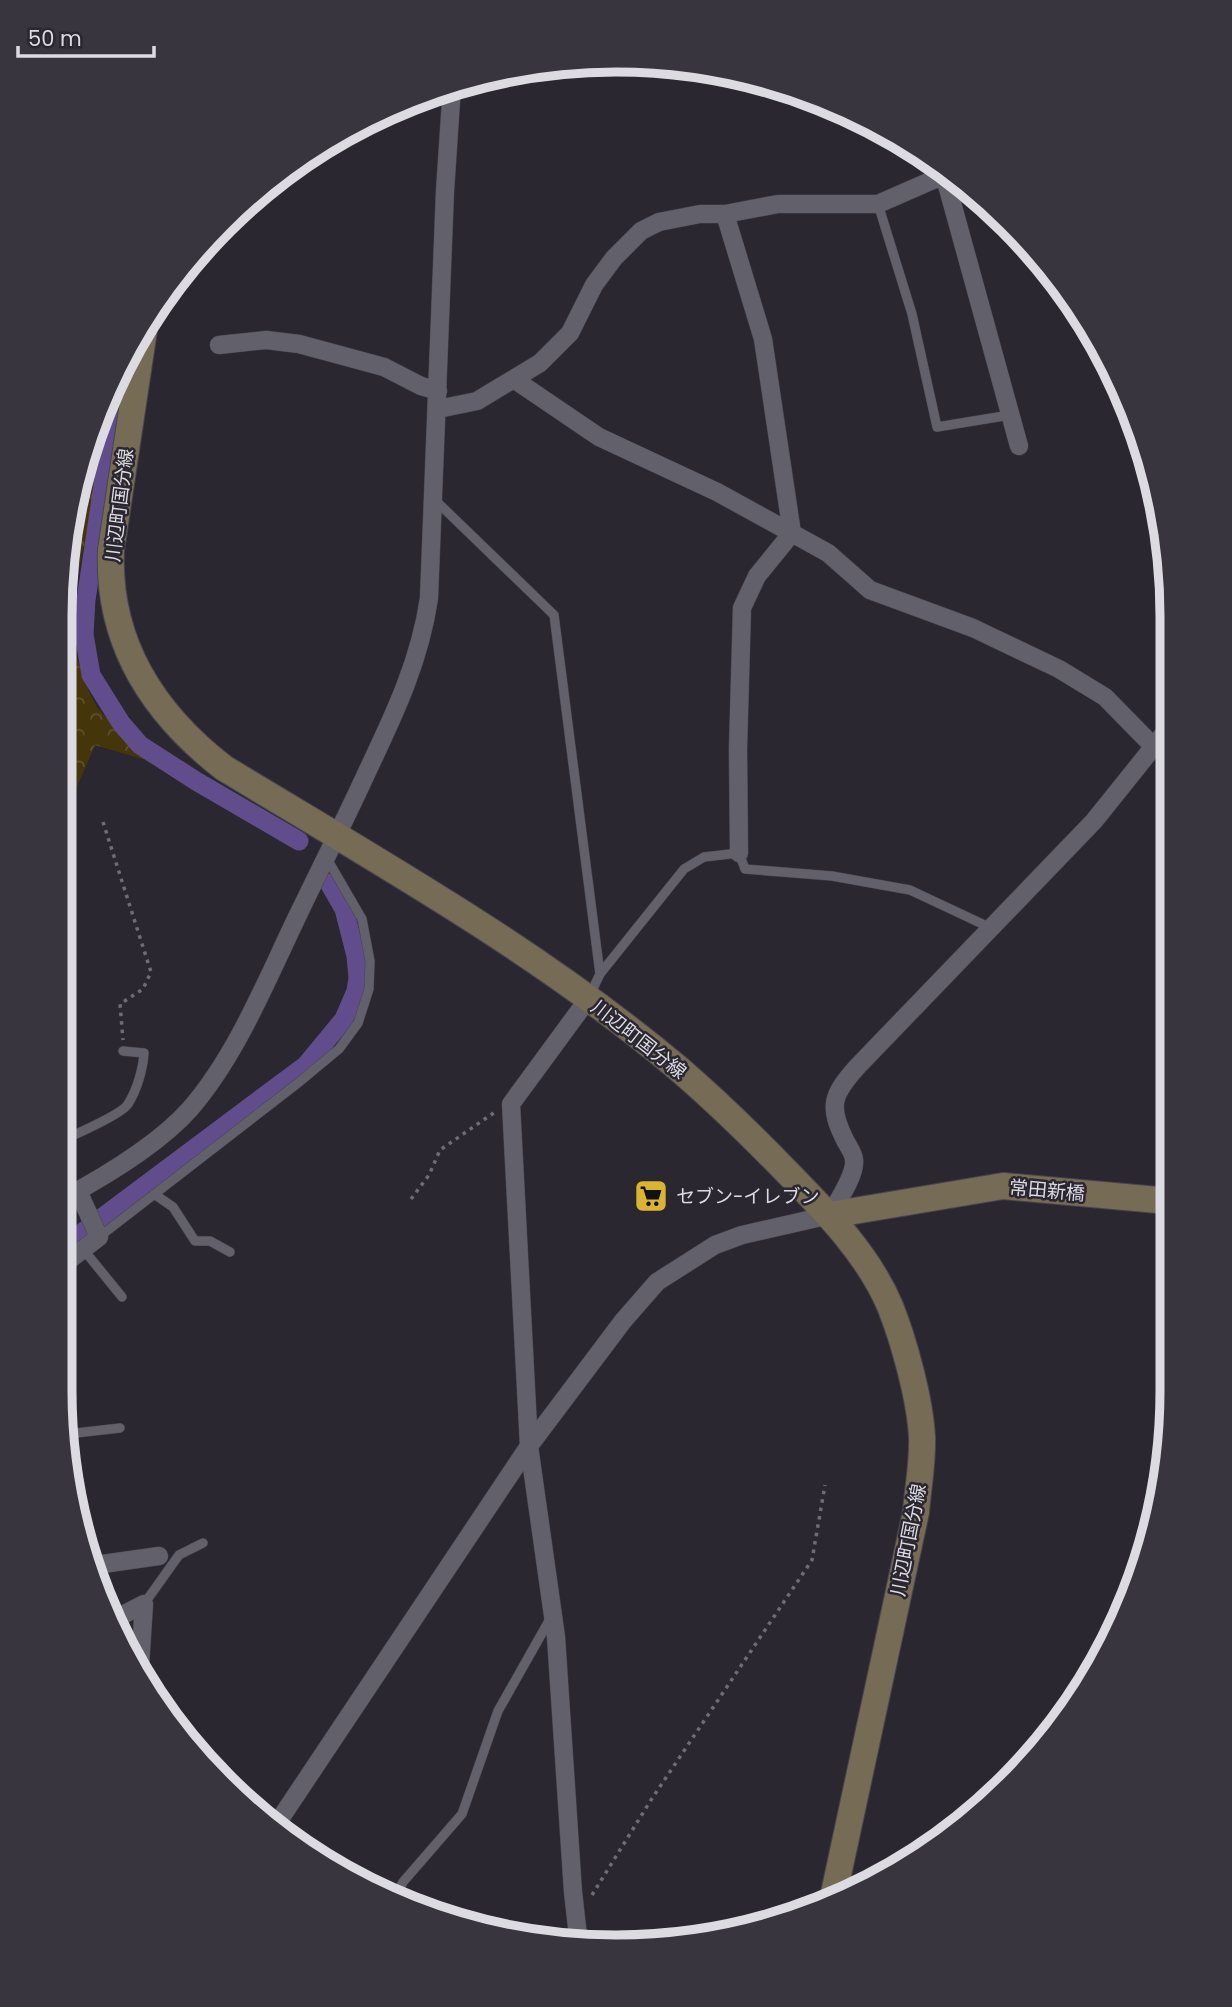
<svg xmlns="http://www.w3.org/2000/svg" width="1232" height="2007" viewBox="0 0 1232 2007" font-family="Poppins,'Noto Sans JP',sans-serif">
	<defs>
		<pattern id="forest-crowns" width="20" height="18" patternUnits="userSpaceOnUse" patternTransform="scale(1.75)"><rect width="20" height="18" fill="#44360a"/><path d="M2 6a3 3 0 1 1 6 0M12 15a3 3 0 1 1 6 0" fill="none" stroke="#5e522d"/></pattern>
	</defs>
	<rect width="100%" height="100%" fill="#2a2731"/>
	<path fill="url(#forest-crowns)" d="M 89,451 L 103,454 L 77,579 L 72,637 L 83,680 L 97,707 L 116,729 L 156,763 L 95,745 L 72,798 L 63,800 L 64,544 Z"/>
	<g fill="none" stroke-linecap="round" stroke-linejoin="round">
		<path stroke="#614d8b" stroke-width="19" d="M 120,371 L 86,600 L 84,634 L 91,675 L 121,723 L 140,745 L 196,781 L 299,841
			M 60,1249 L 306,1065 L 344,1019 L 356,991 L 358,978 L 356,956 L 344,909 L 329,883"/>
		<defs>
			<path id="lane" d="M 878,204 L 912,314 L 937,427 L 1010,415
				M 435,500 L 554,615 L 600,974 L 589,997
				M 600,974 L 684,869 L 704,857 L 739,853 L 745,869 L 832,876 L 910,890 L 991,928
				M 61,1061 L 62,1061
				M 61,1140 C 73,1136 122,1114 128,1104 C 137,1090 143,1069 144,1053 L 123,1051
				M 154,1194 L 173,1207 L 195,1241 L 210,1241 L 230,1252
				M 99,1237 L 298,1083 L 339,1049 L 358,1023 L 369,989 L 370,961 L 362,919 L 326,857
				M 83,1249 L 122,1297
				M 67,1434 L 120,1428
				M 144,1604 L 179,1555 L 203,1543
				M 396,1896 L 403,1882 L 462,1814 L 498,1711 L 550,1619"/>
			<path id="street" d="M 944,174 L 1019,446
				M 725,214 L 763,339 L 792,533 L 757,576 L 742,608 L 738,749 L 739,853
				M 1047,267 L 1047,266
				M 219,345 L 266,340 L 299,344 L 384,367 L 421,386 L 438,391
				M 515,380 L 599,437 L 717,492 L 828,553 L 870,590 L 973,628 L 1059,669 L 1105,697 L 1155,748
				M 438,409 L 477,401 L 540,363 L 570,333 L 594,285 L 614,258 L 641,231 L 659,222 L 700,214 L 725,214 L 778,204 L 878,204 L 951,172
				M 61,1200 C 102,1178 159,1144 190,1109 C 237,1055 267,979 298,915 C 321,867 345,820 367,772 C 394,715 420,661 429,598 L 445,191 L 452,86
				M 60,1267 L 99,1237 L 78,1191
				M 88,1566 L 159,1556
				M 115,1619 L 144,1604 L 140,1666
				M 268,1823 L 280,1819 L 529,1446 L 623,1321 L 657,1282 L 715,1245 L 742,1235 L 830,1215 C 837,1202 856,1175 854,1160 C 854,1154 848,1146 845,1140 C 828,1106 832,1095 857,1067 L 1094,821 L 1171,725
				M 576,1941 L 578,1936 L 573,1892 L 556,1637 L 529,1446 L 511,1104 L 588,999"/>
			<path id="secondary" d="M 144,330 L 111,550 C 107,643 153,713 224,768 C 379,862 540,952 679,1069 C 716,1101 751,1135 785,1170 C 824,1210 867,1252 890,1306 C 904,1341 920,1399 922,1437 C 923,1462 918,1487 916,1512 L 833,1898
				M 830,1215 L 1003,1186 L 1169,1201"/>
		</defs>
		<use href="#lane" stroke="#47454d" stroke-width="10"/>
		<use href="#street" stroke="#47454d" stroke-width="19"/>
		<use href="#secondary" stroke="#47454d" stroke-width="28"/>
		<path stroke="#6e6c74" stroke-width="3.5" stroke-dasharray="3.5 5" stroke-linecap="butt" d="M 103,822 L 151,972 L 143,989 L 120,1004 L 123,1040
			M 411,1199 L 429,1175 L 440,1150 L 495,1112
			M 592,1895 L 651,1800 L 812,1560 L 825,1485"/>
		<use href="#lane" stroke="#62606b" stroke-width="9"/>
		<use href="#street" stroke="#62606b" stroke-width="18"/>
		<use href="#secondary" stroke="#766b55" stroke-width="26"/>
	</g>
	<defs>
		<symbol id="supermarket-square" viewBox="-11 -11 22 22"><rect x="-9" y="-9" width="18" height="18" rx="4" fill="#dab333" stroke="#2a2731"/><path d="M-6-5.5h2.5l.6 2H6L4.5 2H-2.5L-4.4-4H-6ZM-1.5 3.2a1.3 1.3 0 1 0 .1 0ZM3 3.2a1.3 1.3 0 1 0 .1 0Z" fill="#111"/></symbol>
	</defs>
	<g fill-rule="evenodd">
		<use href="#supermarket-square" x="632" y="1177" width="38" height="38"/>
	</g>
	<g text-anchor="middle" stroke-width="5" stroke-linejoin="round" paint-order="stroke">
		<g font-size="19" fill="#dcdbe1" stroke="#2a2731">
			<text transform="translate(119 505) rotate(-83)" y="7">川辺町国分線</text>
			<text transform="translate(639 1039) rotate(38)" y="7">川辺町国分線</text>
			<text transform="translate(1047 1190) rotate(5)" y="7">常田新橋</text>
			<text transform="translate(908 1540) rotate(-79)" y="7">川辺町国分線</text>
		</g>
		<g font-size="19" fill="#dcdbe1" stroke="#2a2731" text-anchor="start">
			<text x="676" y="1203">セブン-イレブン</text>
		</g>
	</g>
	<path d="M0 0H1232V2007H0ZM616 72H616A544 544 0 0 1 1160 616V1391A544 544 0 0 1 616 1935H616A544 544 0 0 1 72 1391V616A544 544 0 0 1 616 72Z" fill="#38353f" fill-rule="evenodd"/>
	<path fill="none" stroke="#dcdbe1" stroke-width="9" d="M616 72H616A544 544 0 0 1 1160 616V1391A544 544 0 0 1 616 1935H616A544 544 0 0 1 72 1391V616A544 544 0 0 1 616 72Z"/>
	<path d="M18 46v10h136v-10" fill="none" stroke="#dcdbe1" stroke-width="3.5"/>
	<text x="28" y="46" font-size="21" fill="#dcdbe1" stroke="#2a2731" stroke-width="5" paint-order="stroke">50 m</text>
</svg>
